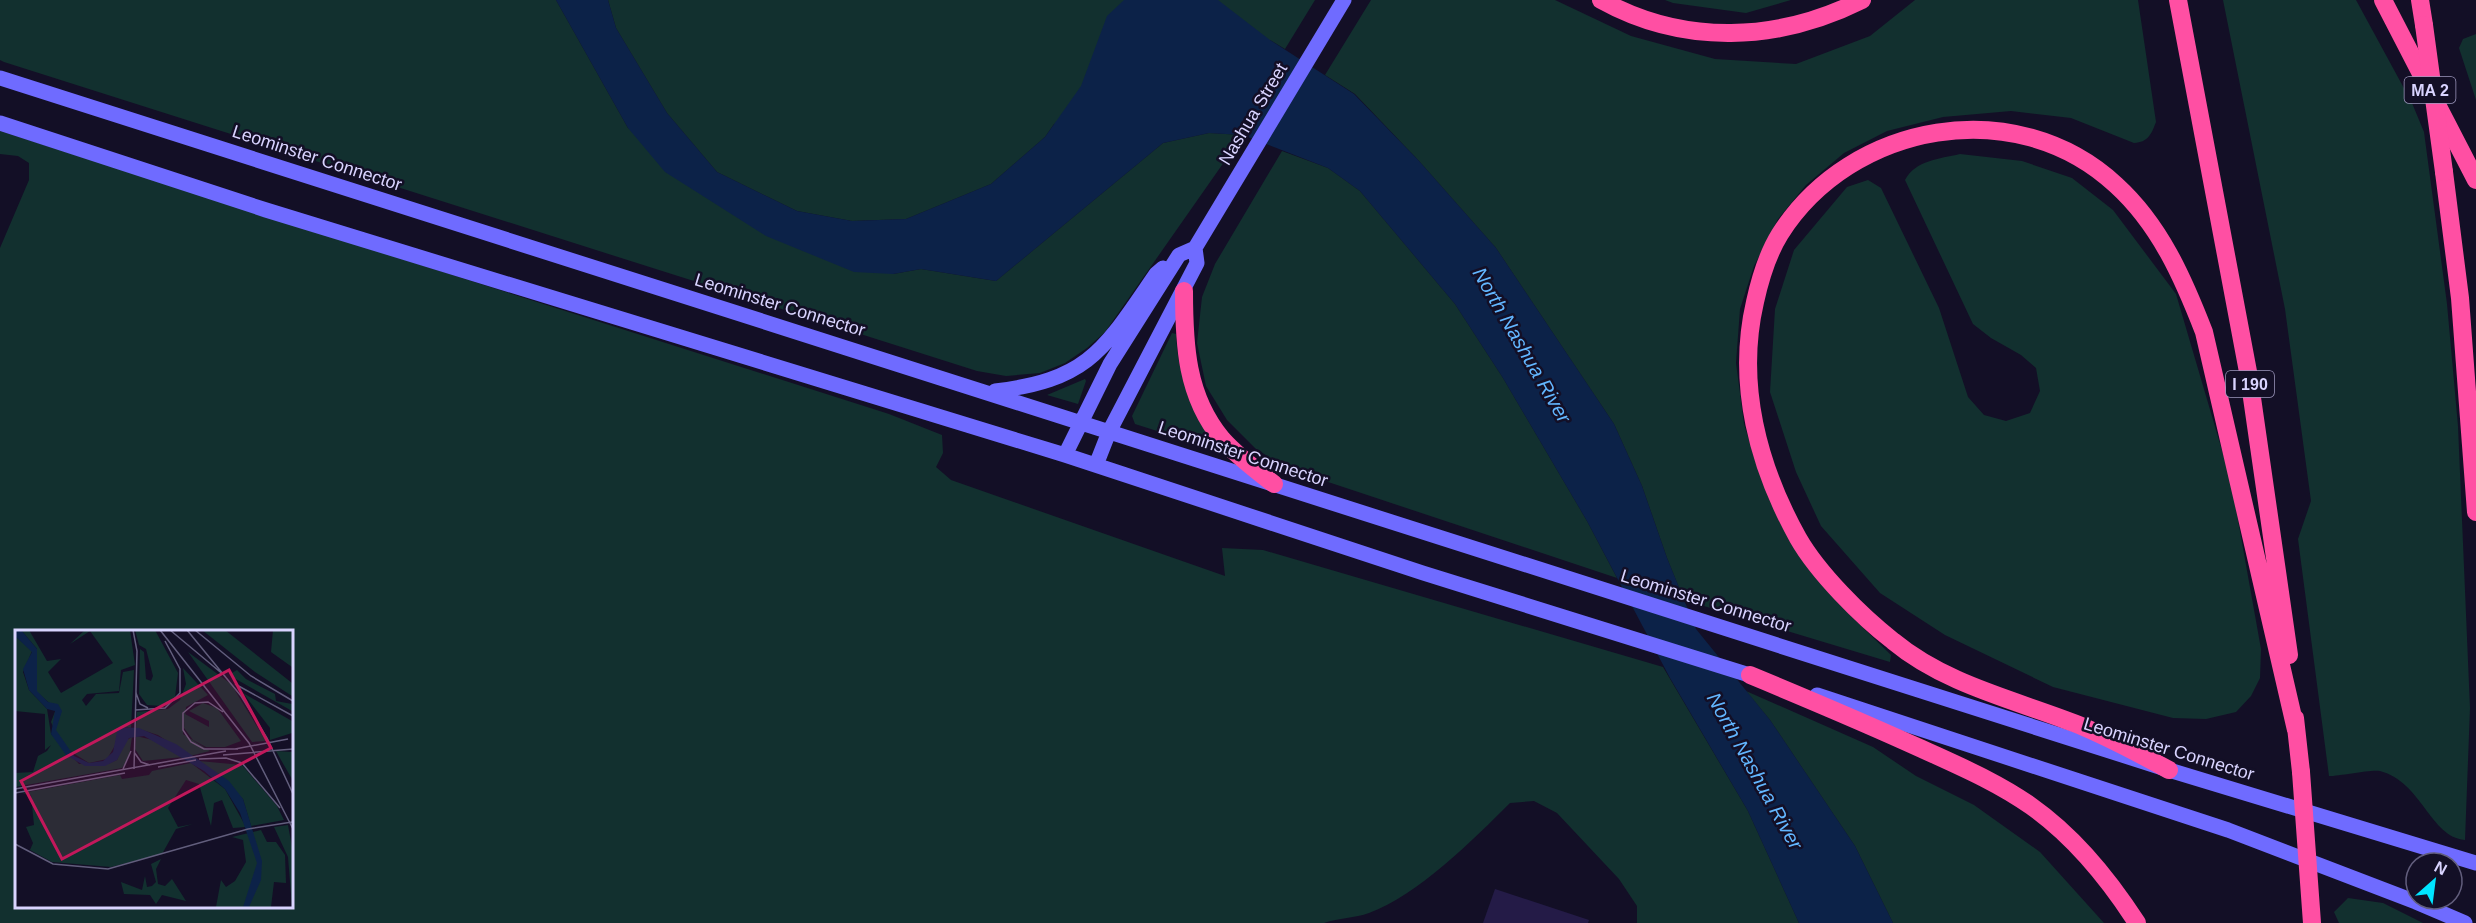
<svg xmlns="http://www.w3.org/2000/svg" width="2476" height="923" viewBox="0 0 2476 923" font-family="Arial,sans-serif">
	<rect width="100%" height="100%" fill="#130f26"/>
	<path fill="#12302f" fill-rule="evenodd" d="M 0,0 L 556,0 L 628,128 L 893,274 L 921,269 L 996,281 L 1163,143 L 1209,133 L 1243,135 L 1105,332 L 1087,348 L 1065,363 L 1040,373 L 1006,376 L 977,371 L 4,62 L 0,60 Z
		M 608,0 L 1315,0 L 1285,49 L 1270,40 L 1054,124 L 1045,137 L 991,184 L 906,219 L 852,221 L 797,211 L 717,172 L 667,113 L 616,28 Z
		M 1371,0 L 1555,0 L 1631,36 L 1715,59 L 1796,64 L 1870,36 L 1915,0 L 2138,0 L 2156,122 C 2151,135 2148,142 2134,143 L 2071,118 L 2011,111 L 1943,117 L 1887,131 L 1844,153 L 1806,185 L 1778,219 L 1754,266 L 1740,309 L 1736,363 L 1744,424 L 1759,472 L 1814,574 L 1854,619 L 1891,655 L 1890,662 L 1684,600 L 1667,558 L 1642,486 L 1614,424 L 1496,248 L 1419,161 L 1355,94 L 1325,75 Z
		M 1665,0 L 1791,0 L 1746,13 L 1673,3 Z
		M 2223,0 L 2356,0 L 2412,103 L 2424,132 L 2447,304 L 2458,426 L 2470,708 L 2465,840 C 2430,837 2422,782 2380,771 C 2372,769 2340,776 2329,776 L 2298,539 L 2311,501 L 2285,309 Z
		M 2476,34 L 2476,100 L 2459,48 L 2463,39 Z
		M 0,131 L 889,414 L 942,435 L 943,453 L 936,467 L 951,480 L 1225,576 L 1222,548 L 1263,550 L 1663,667 L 1748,811 L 1799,923 L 1637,923 L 1637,906 L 1619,879 L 1557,813 L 1534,801 L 1510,803 C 1475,838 1417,896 1369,913 C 1355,918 1339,918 1324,923 L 0,923 L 0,248 L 29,180 L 29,163 L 18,156 L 0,154 ZM 16,632 L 291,632 L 291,906 L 16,906 Z
		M 1282,151 L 1328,168 L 1360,191 L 1455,304 L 1503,378 L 1587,521 L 1617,578 L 1289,469 L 1256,449 L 1227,420 L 1206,386 L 1197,343 L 1202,297 L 1215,264 Z
		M 1960,154 L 2022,161 L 2072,178 L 2113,210 L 2176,294 L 2231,481 L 2261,649 L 2260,678 L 2251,696 L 2236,712 L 2206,719 L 2173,718 L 2053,687 L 1945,635 L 1880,593 L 1821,526 L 1796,472 L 1770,392 L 1775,309 L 1794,250 L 1847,187 L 1868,180 L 1881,188 L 1939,308 L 1968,397 L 1984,415 L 2006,421 L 2030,413 L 2040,391 L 2036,368 L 2021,355 L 1991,338 L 1973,324 L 1905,180 C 1916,160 1939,159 1960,154 Z
		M 1172,333 L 1176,334 C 1177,373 1193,412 1214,444 L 1211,448 L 1135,424 L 1132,416 Z
		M 1085,379 L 1086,381 L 1078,404 L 1047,395 Z
		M 1746,691 L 1873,747 L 1916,776 L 1974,805 L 2040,852 L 2104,923 L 1893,923 L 1855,846 L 1770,720 Z
		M 2348,898 L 2383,903 L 2423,923 L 2339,923 L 2334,912 Z"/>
	<path fill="#0c2248" d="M 556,0 L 608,0 L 616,28 L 667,113 L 717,172 L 797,211 L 852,221 L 906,219 L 991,184 L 1045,137 L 1081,86 L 1107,16 L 1124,0 L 1218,0 L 1270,40 L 1354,94 L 1419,161 L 1496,248 L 1614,424 L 1642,486 L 1667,558 L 1696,629 L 1770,720 L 1855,846 L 1893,923 L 1799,923 L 1748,811 L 1670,678 L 1587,521 L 1503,378 L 1455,304 L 1360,191 L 1328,168 L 1243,135 L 1209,133 L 1163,143 L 996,281 L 921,269 L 893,274 L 854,272 L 766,236 L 665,172 L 628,128 Z"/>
	<path fill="#241b47" d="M 1495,889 L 1589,920 L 1588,923 L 1483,923 Z"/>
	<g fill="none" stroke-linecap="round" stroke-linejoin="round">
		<path stroke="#6f6bff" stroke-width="15" d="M 0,78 L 2169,770 L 2476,863
			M 0,123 L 266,210 L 1065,455 L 1423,573 L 1759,678
			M 995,391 C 1090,380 1105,348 1156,274 L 1163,268
			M 1065,455 L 1110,364 L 1179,255 L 1195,248 L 1344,0
			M 1096,465 L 1109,432 L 1197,263 L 1195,248
			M 1817,695 L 2228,830 L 2416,902 L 2465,923"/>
		<path stroke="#ff4fa3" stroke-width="18" d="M 1601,0 C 1684,46 1778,42 1862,0
			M 2178,0 L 2249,377 L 2289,655
			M 2383,0 L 2476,180
			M 2420,0 L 2424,25
			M 2444,172 L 2460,298 L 2476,512
			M 1184,291 C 1184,344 1186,396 1222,439 C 1237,456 1256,470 1274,484
			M 1750,675 C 1808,699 1865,723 1922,749 C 1959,766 1997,782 2031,806 C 2075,837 2108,878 2137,923
			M 2295,718 L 2301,772
			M 2169,770 C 2140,754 2110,738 2079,725 C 2016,700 1946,685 1893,641 C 1861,616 1818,573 1798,538 C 1758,466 1736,384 1755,302 C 1760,279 1767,255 1780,234 C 1851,122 2016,92 2116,185 C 2160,225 2183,278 2204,332 L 2296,730"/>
		<path stroke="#ff4fa3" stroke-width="18" d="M 2424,25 L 2444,172
			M 2301,772 L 2312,923"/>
	</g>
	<g text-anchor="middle" stroke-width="5" stroke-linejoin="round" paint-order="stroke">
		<g fill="#130f26" stroke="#9e99be" stroke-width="1.5">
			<rect x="2404.5" y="77" width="51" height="26" rx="4.5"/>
			<rect x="2226" y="371" width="48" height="26" rx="4.5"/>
		</g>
		<g font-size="16" font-weight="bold" fill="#d9d4ff">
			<text x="2430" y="96">MA 2</text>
			<text x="2250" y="390">I 190</text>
		</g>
		<g font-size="18" fill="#d9d4ff" stroke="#130f26">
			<text transform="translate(1253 114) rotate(-59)" y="6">Nashua Street</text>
			<text transform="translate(317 158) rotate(18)" y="6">Leominster Connector</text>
			<text transform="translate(780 305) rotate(17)" y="6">Leominster Connector</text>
			<text transform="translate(1243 454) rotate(18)" y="6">Leominster Connector</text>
			<text transform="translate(1706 601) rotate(17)" y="6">Leominster Connector</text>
			<text transform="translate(2169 749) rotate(17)" y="6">Leominster Connector</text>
		</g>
		<g font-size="20" font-style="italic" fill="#62b6ff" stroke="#130f26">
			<text transform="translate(1522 345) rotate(60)" y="7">North Nashua River</text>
			<text transform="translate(1755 771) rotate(61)" y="7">North Nashua River</text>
		</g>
	</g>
	<g transform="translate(15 630)">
		<rect width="278" height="278" fill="#130f26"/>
		<path d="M 6,0 L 14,0 L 32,31 L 46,29 L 33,42 L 46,63 L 98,33 L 75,1 L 55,14 L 70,0 L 115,0 L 120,35 L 106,40 L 104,61 L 72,64 L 67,70 L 71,76 L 81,64 L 104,63 L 108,42 L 119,40 L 116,98 L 111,97 L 92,129 L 74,133 L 47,116 L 36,92 L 41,79 L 22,62 L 22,19 ZM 120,0 L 140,0 L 163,43 L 160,67 L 147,76 L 132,75 L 124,64 L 125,19 L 129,22 L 131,49 L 136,51 L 138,46 L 131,19 L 124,15 ZM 187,0 L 210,0 L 277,53 L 277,66 L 240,42 ZM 258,0 L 277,0 L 277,37 L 256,22 ZM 0,6 L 17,21 L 8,42 L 14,60 L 32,79 L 36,104 L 64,134 L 93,134 L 102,130 L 110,111 L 117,107 L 114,127 L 107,138 L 0,157 L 0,143 L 18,142 L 23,126 L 32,121 L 36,115 L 30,120 L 30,84 L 0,81 ZM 173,22 L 216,54 L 251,111 L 237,112 ZM 168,38 L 193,65 L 171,77 L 168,104 L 195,121 L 175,126 L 143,105 L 121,98 L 122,82 L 153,79 L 165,70 L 171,54 ZM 222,40 L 231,49 L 260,64 L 261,71 L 277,74 L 277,81 L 219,48 L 215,44 ZM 228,63 L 277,91 L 277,103 L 255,110 L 255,98 ZM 188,73 L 202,78 L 226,111 L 210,117 L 191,117 L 178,110 L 169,98 L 170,84 L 194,97 L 194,91 L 174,81 ZM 121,106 L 142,111 L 168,127 L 128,131 L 120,119 ZM 261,121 L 277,122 L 277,149 L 266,130 ZM 184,131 L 227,135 L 262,176 L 269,190 L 236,196 L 228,169 ZM 176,133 L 210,159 L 231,197 L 218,198 L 207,170 L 199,173 L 196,196 L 184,154 L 171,150 L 153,178 L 163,197 L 178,194 L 161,199 L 147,224 L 96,237 L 37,232 L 15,220 L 18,213 L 11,197 L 19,195 L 16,165 L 7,163 L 105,145 L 107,149 L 134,145 L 137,141 ZM 273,195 L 277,217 L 277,277 L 273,227 L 259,197 ZM 246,200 L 252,212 L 261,212 L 270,225 L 271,253 L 259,252 L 256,277 L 201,277 L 206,250 L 211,257 L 220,251 L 231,232 L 228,210 L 217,207 ZM 146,229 L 141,239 L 143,254 L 150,256 L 157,249 L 171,271 L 147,265 L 141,274 L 135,265 L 109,264 L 106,252 L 127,260 L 130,246 L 132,257 L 137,256 L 141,252 L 136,234 Z" fill="#12302f"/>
		<path d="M 0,0 L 6,0 L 22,19 L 22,61 L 33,72 L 43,74 L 47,81 L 41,100 L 59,126 L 74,133 L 88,131 L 98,122 L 103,97 L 124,98 L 161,114 L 214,151 L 228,169 L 247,231 L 246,250 L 234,277 L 228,277 L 242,233 L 225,183 L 210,159 L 189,141 L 129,106 L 114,108 L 102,130 L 90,136 L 70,136 L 51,125 L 36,104 L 40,81 L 32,79 L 14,60 L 8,39 L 17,22 L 0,6 Z" fill="#0c2248"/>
		<path fill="none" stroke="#625e7d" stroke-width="1.5" d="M 118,0 L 122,21 L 119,139M 145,0 L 234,113 L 278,199M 155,0 L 210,46M 172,0 L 226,66 L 252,108 L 278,164M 180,0 L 236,46 L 278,71M 220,54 L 278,86M 121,63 L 125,74 L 133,78M 120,80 L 150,78 L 165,63 L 165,39 L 150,11M 208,82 L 193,72 L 180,73 L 168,83 L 168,100 L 176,112 L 189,119 L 223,119M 220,119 L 273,109M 119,122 L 126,132 L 135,135M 208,125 L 278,119M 184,129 L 211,128 L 227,133 L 265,178M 143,137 L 181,130M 108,139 L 116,121M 0,159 L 211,121M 0,163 L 110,143M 0,214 L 38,234 L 93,239 L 233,199 L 277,192"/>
		<path fill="#c2185b" fill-opacity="0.15" stroke="#c2185b" stroke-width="3" d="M 214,40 L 256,118 L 47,229 L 6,151 Z"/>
		<rect width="278" height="278" fill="none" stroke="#d9d4ff" stroke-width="3"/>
	</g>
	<g transform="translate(2434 881) rotate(28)"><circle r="28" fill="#130f26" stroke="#625e7d" stroke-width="1.5"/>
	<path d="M0-4.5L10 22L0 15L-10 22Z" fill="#00e5ff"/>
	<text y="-9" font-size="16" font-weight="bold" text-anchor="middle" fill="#d9d4ff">N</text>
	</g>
</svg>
